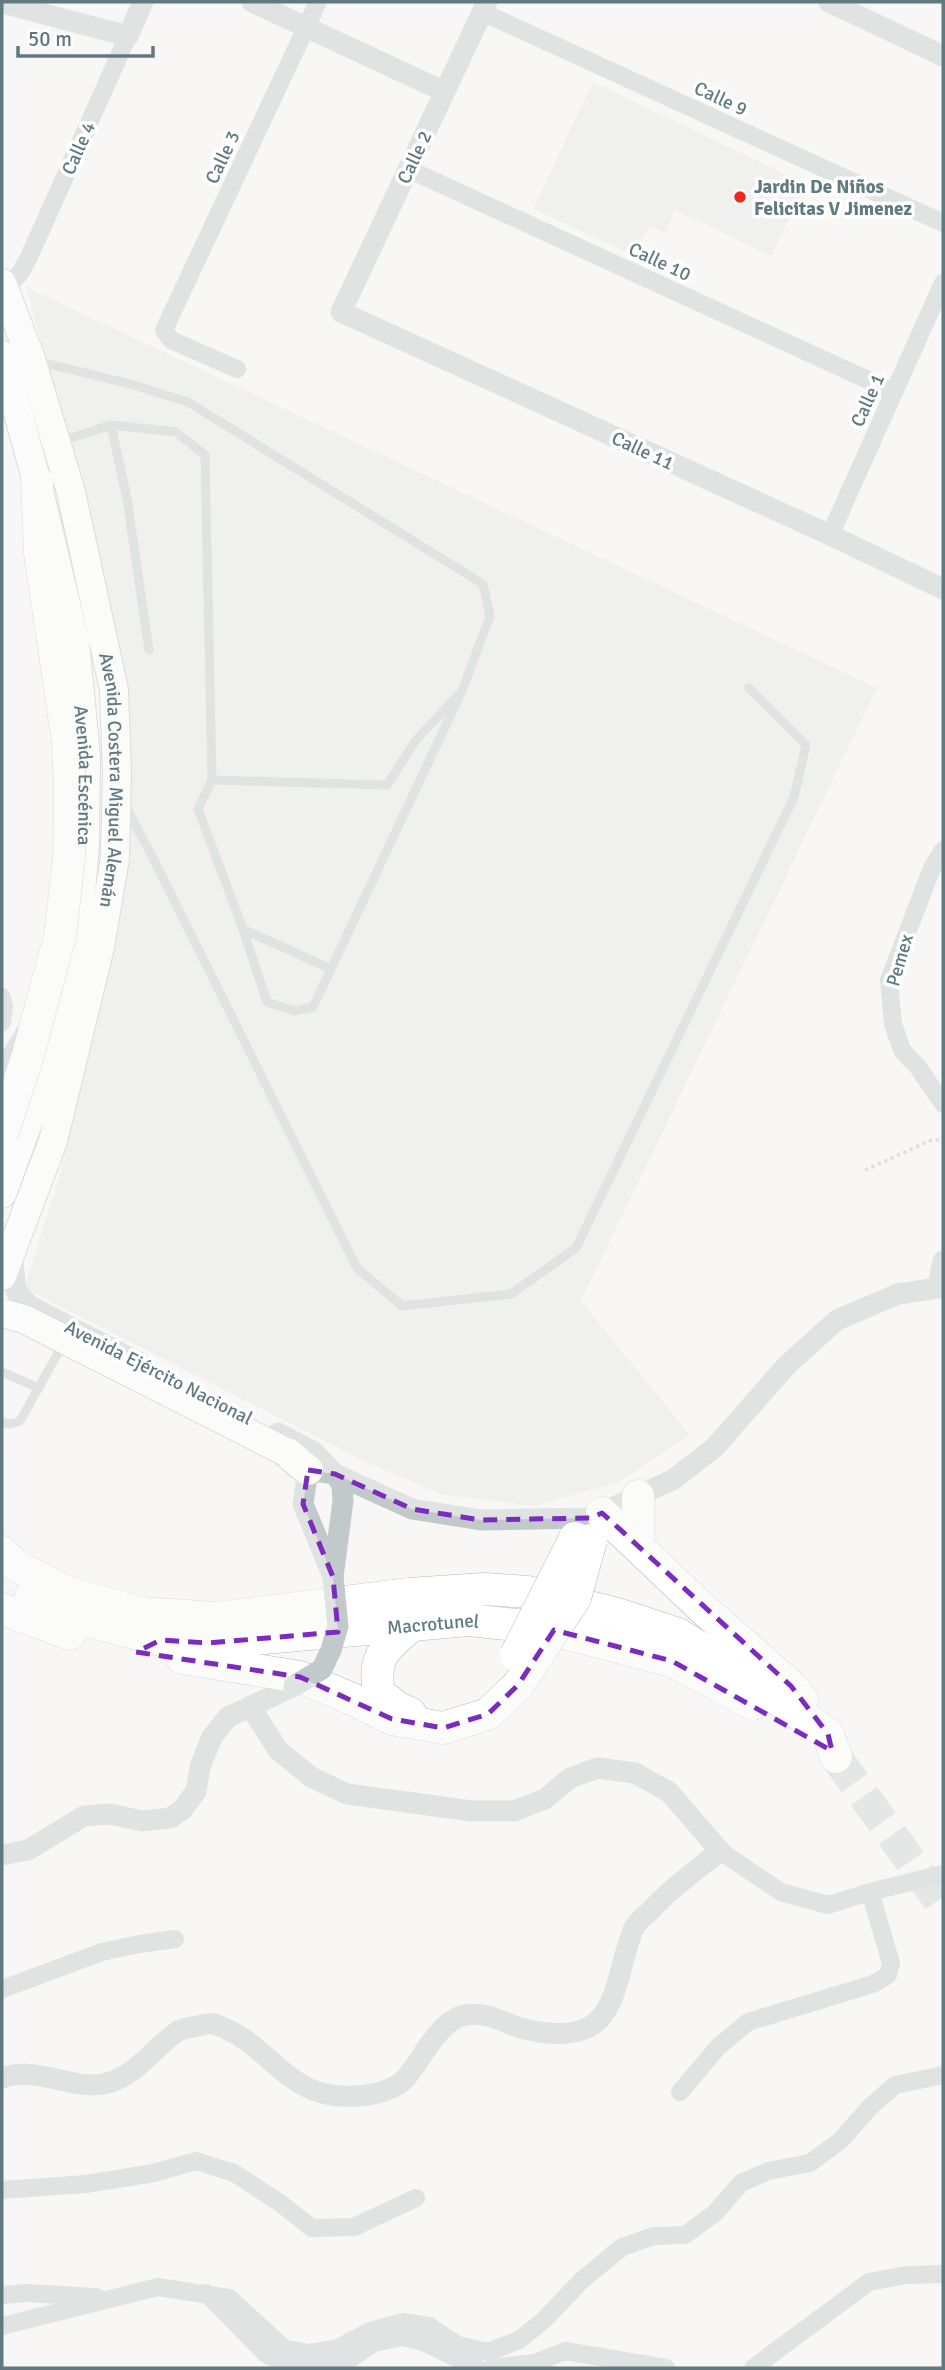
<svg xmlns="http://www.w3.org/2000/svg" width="945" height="2370" viewBox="0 0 945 2370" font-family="Signika,sans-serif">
	<rect width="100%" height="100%" fill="#f8f7f5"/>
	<path fill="#e6e7e6" d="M 593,82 L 806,184 L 771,256 L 675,210 L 665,233 L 649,226 L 635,256 L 533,209 Z
		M 26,287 L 877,688 L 581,1301 L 690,1435 L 619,1482 L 534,1506 L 444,1495 L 368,1463 L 24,1288 L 57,1185 L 87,1059 L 116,869 L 109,677 L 82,498 Z"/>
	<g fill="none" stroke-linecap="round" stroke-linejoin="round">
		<path stroke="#cbd2d2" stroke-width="32" stroke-dasharray="32 16" stroke-linecap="butt" d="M 836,1757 L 943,1906"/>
		<defs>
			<g id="primary">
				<path id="s1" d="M 2,283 L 31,359 L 71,492 L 114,690 L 117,773 L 115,858 L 100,947 L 53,1141 L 2,1276"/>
				<path id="s2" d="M 2,355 L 37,482 L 75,642 L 86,755 L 85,845 L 79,916 L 66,1006 L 41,1088 L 2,1194"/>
			</g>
			<path id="trunk" d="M 286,1452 L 308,1470"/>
			<g id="motorway">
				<path d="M 37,482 L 40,553 L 68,742"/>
				<path d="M 638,1496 L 638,1546"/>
				<path d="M 602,1513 L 701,1607 L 791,1686 L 802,1700"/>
				<path d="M 2,1552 L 15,1565 L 64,1591 L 141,1613 L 216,1618 L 409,1594 L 484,1589 L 528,1592 L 614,1613 L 678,1634 L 738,1672 L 828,1734 L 836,1757"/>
				<path id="s3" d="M 31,1596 L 72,1617 L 161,1640 L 208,1643 L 469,1620 L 545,1628 L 672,1661 L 753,1704"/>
				<path d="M 2,1609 L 70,1634"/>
				<path d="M 182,1658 L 300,1677 L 352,1699 L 392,1719 L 443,1728 L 488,1714 L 518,1685"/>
				<path d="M 410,1713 L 398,1708 L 379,1693 C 372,1655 386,1648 413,1624"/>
			</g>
		</defs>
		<use href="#primary" stroke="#b6bcbf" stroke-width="30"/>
		<use href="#trunk" stroke="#b5bbbd" stroke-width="32"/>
		<use href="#motorway" stroke="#b5bbbd" stroke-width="33"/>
		<path stroke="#bec2c3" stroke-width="3.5" stroke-dasharray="3.5 3.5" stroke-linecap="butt" d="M 865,1170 L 929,1141 L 943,1139"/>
		<path stroke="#c2c9cb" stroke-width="9" d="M 36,361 L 130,384 L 188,402 L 483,584 L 490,616 L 462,691 L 416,740 L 387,785 L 212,780 L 198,809 L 243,929 L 267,1002 L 294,1011 L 313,1007 L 462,691
			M 111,425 L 127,499 L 149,650
			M 59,442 L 111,425 L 176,432 L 205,455 L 212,780
			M 124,804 L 152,856 L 357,1268 L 402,1306 L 511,1294 L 576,1248 L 794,797 L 806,745 L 749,688
			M 243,929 L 331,969
			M 2,1372 L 39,1388
			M 2,1422 L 11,1424 L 20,1421 L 63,1344"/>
		<path stroke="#c2c9cb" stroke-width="18" d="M 482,12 L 943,223
			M 408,169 L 894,392
			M 5,290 L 21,272 L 29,257 L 128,36
			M 237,369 L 171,340 L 164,330 L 318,2
			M 830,535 L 943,283
			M 943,850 L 932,868 L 889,980 L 893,1024 L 902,1050 L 918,1067 L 943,1104
			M 2,997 L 4,1007 L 2,1022
			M 2,1070 L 24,1033
			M 720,1851 L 781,1892 L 828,1905 L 870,1892 L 943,1874
			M 2,1989 L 102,1952 L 139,1944 L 175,1939
			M 680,2092 L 718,2047 L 748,2022 L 873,1984 L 888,1975 L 891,1963 L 870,1892
			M 2,2190 L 86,2184 L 154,2173 L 196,2161 L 234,2173 L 280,2203 L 312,2228 L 354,2227 L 416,2198
			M 206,2293 L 266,2354 L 291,2367 L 309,2368
			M 2,2295 L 26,2293 L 96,2297
			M 2,2326 L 158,2287 L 229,2298 L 285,2349 L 309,2353 L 338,2348 L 370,2331 L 403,2322 L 429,2326 L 458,2345 L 488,2352 L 519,2340 L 544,2320 L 581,2281 L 622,2247 L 654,2236 L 685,2235 L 715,2213 L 741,2183 L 768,2171 L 810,2163 L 841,2140 L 870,2107 L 895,2085 L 943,2075
			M 318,2368 L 347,2361 L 374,2343 L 402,2337 L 423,2342 L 477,2368
			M 491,2368 L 535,2363 L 565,2351 L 666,2368
			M 753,2368 L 869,2282 L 906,2275 L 943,2274"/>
		<path stroke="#c2c9cb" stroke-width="21" d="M 252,2 L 445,92
			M 487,2 L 341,312 L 830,535 L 943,589
			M 829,2 L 943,56
			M 2,3 L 128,36 L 143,2
			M 12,1255 L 16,1291 L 30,1306 L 140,1363
			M 278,1433 L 314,1452 L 335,1474 L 342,1485 L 343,1501 L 333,1577
			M 295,1468 L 335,1474 L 412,1509 L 481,1520 L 591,1518 L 674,1479 L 715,1447 L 787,1365 L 837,1320 L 898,1294 L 938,1288 L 943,1261
			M 308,1470 L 303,1504 L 332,1574
			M 2,1855 L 28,1850 L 84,1816 L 110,1814 L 142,1821 L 170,1818 L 183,1809 L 196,1791 L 200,1767 L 212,1737 L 228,1717 L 294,1686
			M 2,2078 C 38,2064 76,2094 111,2082 C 138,2073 155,2047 178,2031 C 184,2028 192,2027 198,2026 C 204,2024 208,2023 214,2024 C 277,2045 284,2106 367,2095 C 380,2093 395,2089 405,2079 C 422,2060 439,2019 466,2015 C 486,2011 502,2022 521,2028 C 541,2034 570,2037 589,2027 C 619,2012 620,1957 634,1928 C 637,1923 643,1917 648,1913 C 670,1889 695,1871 720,1851 L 669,1792 L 635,1773 L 597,1768 L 570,1778 L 545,1799 L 514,1811 L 472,1811 L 347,1794 L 311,1777 L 278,1750 L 250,1706"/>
		<use href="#primary" stroke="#fff" stroke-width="28"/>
		<use href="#trunk" stroke="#fff" stroke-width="30"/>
		<use href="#motorway" stroke="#fff" stroke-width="32"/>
		<defs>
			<path id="primary-bridge" d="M 2,1313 L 24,1319 L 286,1452"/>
			<path id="motorway-bridge" d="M 2,1134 L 28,1055 L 60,936 L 69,859 L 70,790 L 68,742
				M 516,1655 L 575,1538
				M 518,1685 L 575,1598 L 591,1540"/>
		</defs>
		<use href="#primary-bridge" stroke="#b6bcbf" stroke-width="30" stroke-linecap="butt"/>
		<use href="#motorway-bridge" stroke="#b5bbbd" stroke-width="33" stroke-linecap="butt"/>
		<path stroke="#c2c9cb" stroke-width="21" d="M 294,1686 L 322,1669 L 331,1650 L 338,1626 L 333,1577"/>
		<use href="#primary-bridge" stroke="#fff" stroke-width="28"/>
		<use href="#motorway-bridge" stroke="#fff" stroke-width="32"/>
	</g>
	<path d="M0 0H945V2370H0ZM 308,1470 L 335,1474 L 412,1509 L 481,1520 L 591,1518 L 602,1513 L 791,1686 L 828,1734 L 832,1751 L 672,1661 L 554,1630 L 518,1685 L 488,1714 L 443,1728 L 392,1719 L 300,1677 L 136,1652 L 161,1640 L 208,1643 L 338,1632 L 333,1577 L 303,1504 Z" fill="#f8f7f5" fill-opacity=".55" fill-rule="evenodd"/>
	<path fill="none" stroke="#7b2cbf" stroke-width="5" stroke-dasharray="14 9" stroke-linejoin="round" d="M 308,1470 L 335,1474 L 412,1509 L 481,1520 L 591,1518 L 602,1513 L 791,1686 L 828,1734 L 832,1751 L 672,1661 L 554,1630 L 518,1685 L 488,1714 L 443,1728 L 392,1719 L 300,1677 L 136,1652 L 161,1640 L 208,1643 L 338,1632 L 333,1577 L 303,1504 Z"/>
	<circle fill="#f0281c" stroke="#fff" stroke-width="2.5" cx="740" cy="197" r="7"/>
	<g text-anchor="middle" stroke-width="7" stroke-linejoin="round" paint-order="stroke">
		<g font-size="19" fill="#617a82" stroke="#fff">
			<text transform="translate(721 98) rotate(25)" y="7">Calle 9</text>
			<text transform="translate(78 148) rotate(-66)" y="7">Calle 4</text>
			<text transform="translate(222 157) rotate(-65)" y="7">Calle 3</text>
			<text transform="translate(414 157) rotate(-65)" y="7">Calle 2</text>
			<text transform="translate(660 261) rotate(25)" y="7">Calle 10</text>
			<text transform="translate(867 400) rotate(-66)" y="7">Calle 1</text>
			<text transform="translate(643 450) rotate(25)" y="7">Calle 11</text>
			<text dy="7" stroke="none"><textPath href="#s2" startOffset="430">Avenida Escénica</textPath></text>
			<text dy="7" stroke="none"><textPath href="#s1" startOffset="513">Avenida Costera Miguel Alemán</textPath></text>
			<text transform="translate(899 960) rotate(-74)" y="7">Pemex</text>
			<text transform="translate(159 1372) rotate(27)" y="7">Avenida Ejército Nacional</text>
			<text dy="7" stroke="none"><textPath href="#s3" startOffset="411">Macrotunel</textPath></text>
		</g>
		<g font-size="19" font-weight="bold" fill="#617a82" stroke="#fff" text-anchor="start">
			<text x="754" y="193">Jardin De Niños<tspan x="754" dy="22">Felicitas V Jimenez</tspan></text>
		</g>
	</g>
	<rect width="945" height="2370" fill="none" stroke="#617a82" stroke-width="7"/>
	<path d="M18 46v10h135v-10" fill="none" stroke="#617a82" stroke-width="3.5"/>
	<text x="28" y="46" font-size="21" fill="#617a82" stroke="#ffffff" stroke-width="5" paint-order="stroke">50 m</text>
</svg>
